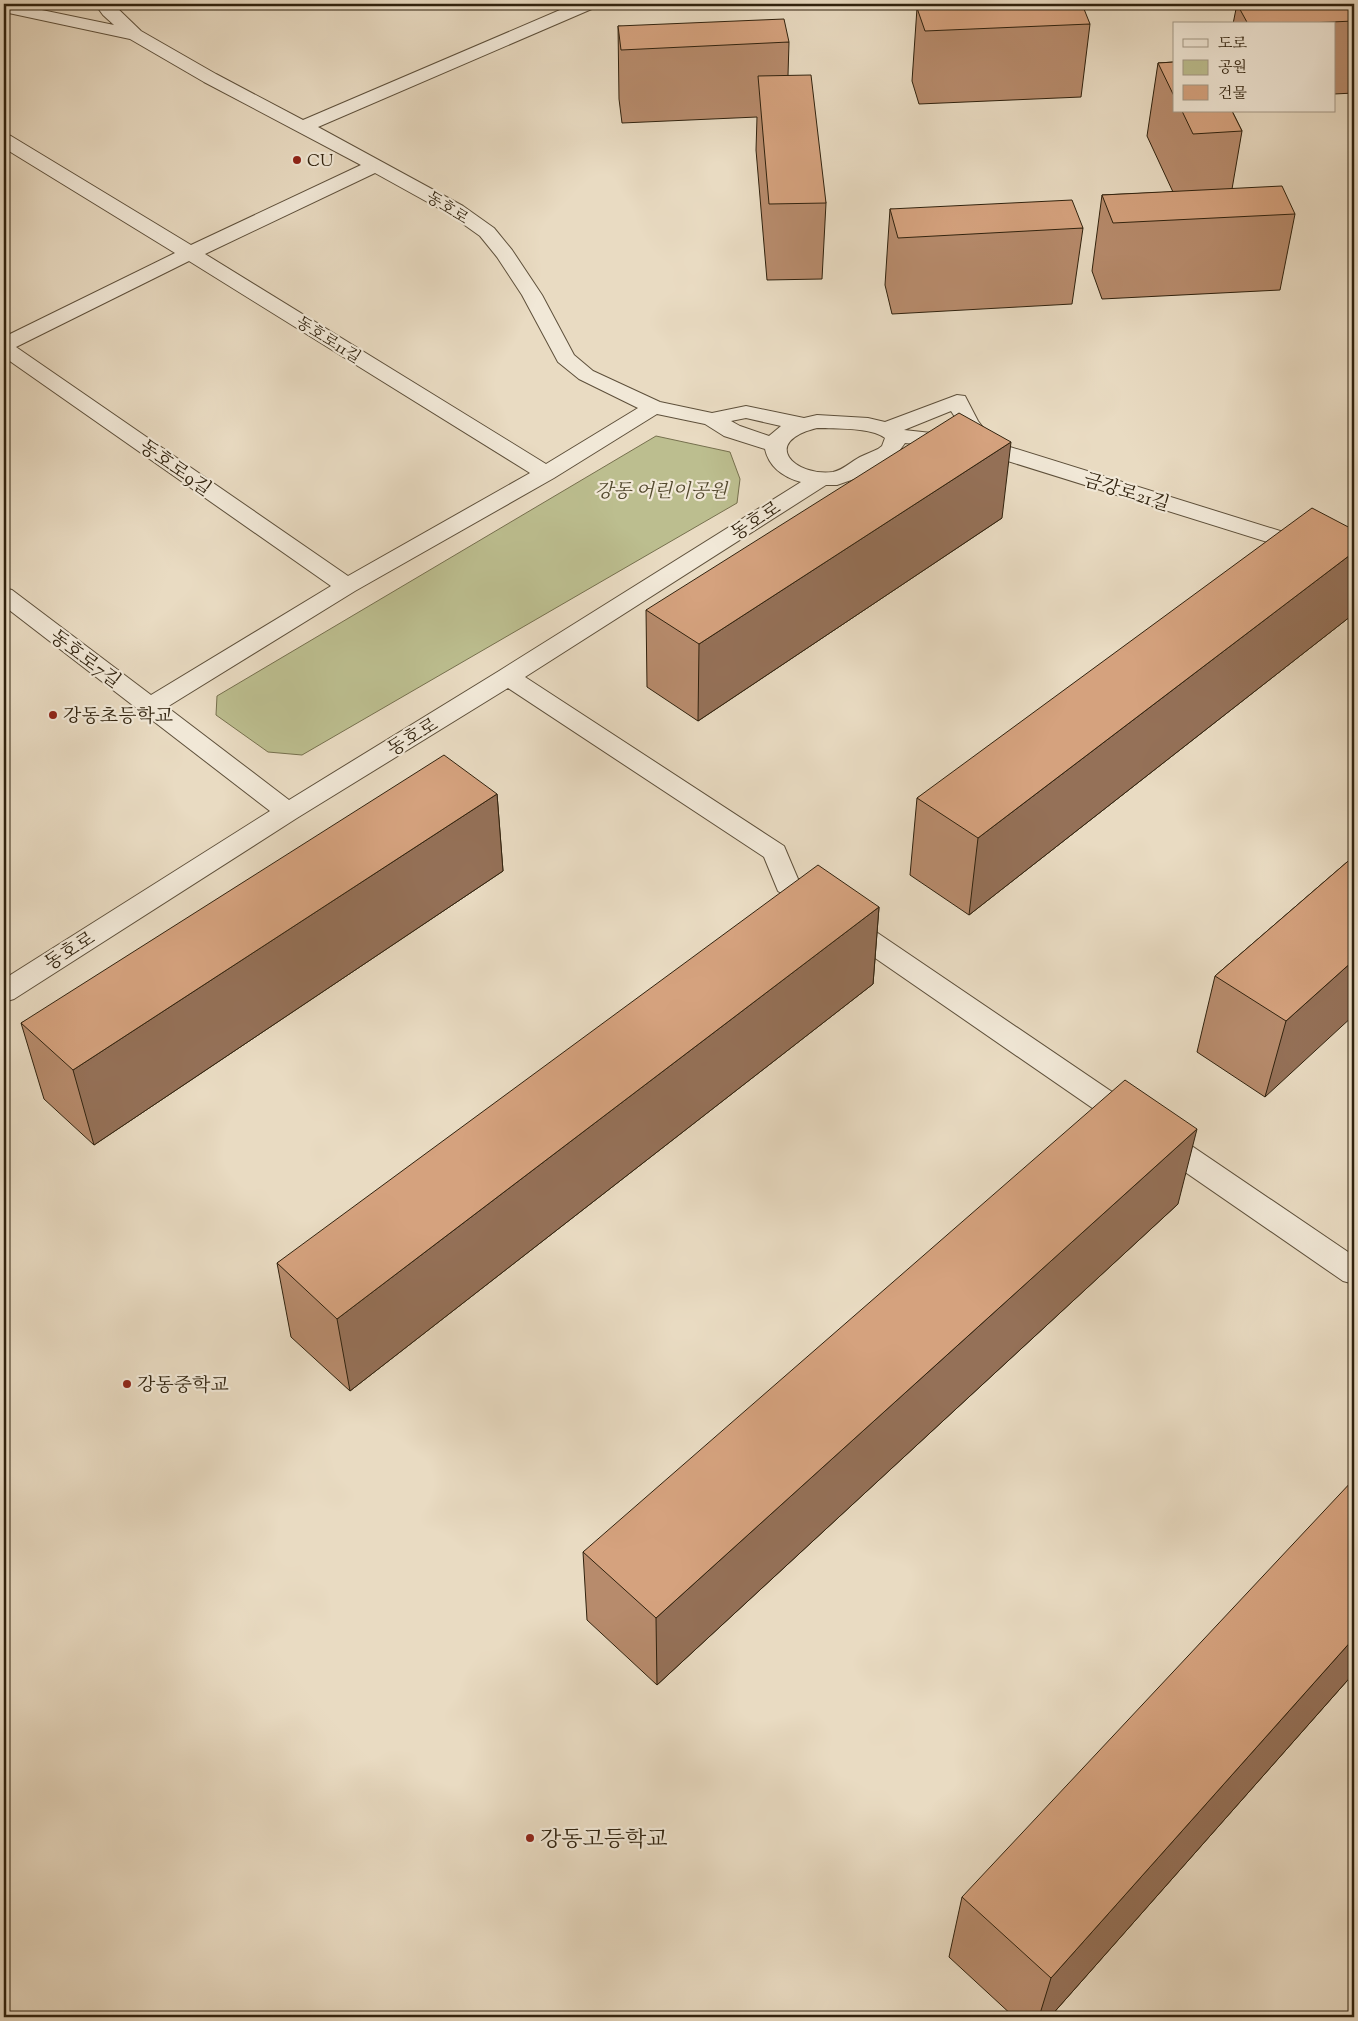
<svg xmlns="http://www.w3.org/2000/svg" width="1358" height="2021" viewBox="0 0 1358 2021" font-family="'Sorts Mill Goudy','Noto Serif KR',serif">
	<rect width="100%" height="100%" fill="#e9dbc2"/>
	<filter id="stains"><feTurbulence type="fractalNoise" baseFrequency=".004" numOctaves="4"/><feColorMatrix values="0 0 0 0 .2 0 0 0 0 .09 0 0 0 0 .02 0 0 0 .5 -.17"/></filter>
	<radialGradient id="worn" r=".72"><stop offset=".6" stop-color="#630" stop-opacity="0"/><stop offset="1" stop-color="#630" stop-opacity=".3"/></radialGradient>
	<path fill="#bcbe8f" stroke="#76704e" d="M 656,436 L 730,452 L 740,479 L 737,503 L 302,755 L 268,752 L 216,715 L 217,696 Z"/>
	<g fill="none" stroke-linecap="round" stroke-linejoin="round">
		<defs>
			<path id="minor" d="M 4,4 L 13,4 L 114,25 L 103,15 L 95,4 L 113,4 L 141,31 L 216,74 L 303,120 L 574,4 L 597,4 L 594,8 L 318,127 L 463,206 L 494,228 L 512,250 L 542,295 L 574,355 L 593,371 L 660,402 L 712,413 L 746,406 L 804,418 L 817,415 L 868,418 L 885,422 L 957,395 L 965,396 L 978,421 L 994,442 L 1354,554 L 1354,569 L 982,453 L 947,447 L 905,443 L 894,458 L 857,478 L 837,485 L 826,485 L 525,677 L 784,846 L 798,879 L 1354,1256 L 1354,1284 L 1343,1281 L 778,891 L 764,857 L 508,688 L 297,818 L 14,999 L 4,1002 L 4,979 L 270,811 L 4,606 L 4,588 L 12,590 L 151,695 L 331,586 L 4,357 L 4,337 L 175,253 L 4,148 L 4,134 L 11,136 L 191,245 L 361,165 L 204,82 L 130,39 L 4,12 ZM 375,173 L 449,214 L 480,236 L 497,257 L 522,295 L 558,362 L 579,379 L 638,408 L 546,464 L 205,254 ZM 189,261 L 530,473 L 348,576 L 16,347 ZM 951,411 L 968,437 L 904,430 ZM 657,414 L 705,424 L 724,436 L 765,449 C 769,467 783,477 801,482 L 499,671 L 289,800 L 167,707 L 355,591 L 554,478 ZM 746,418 L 781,426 L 769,436 L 740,426 L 731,421 ZM 817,428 C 835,429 871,427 885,438 L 882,446 L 878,449 C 872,452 866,454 860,457 C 852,461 843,470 833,472 C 794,477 760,442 817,428 Z"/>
		</defs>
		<use href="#minor" stroke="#5e503b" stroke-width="2"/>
		<use href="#minor" fill="#f1e8d7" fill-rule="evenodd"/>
	</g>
	<path fill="#b78b6c" stroke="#30220e" d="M 1237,4 L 1354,4 L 1354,93 L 1334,94 L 1334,24 L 1233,24 Z
		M 917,8 L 1090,24 L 1081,97 L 919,104 L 912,81 Z
		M 618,26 L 789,42 L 788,75 L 826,203 L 822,279 L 767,280 L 756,150 L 757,117 L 622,123 L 619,99 Z
		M 1174,62 L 1174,111 L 1232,111 L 1242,131 L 1232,189 L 1295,214 L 1280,290 L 1102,299 L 1092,271 L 1102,195 L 1173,192 L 1147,136 L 1158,63 Z
		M 890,209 L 1083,228 L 1072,304 L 892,314 L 885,285 Z
		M 1002,518 L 698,721 L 647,687 L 646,610 Z
		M 1354,530 L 1354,605 L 1351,616 L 969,915 L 910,875 L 917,798 Z
		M 497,794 L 503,871 L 94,1145 L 44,1099 L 21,1023 Z
		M 1354,856 L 1265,1097 L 1197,1052 L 1215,976 Z
		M 879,907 L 873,984 L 350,1391 L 291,1337 L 277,1263 Z
		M 1178,1204 L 657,1685 L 587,1620 L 583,1552 Z
		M 1354,1673 L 1050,2017 L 1014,2017 L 949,1957 L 962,1897 Z"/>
	<path fill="#957158" stroke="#30220e" d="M 1011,442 L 1002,518 L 698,721 L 699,644 Z
		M 1354,552 L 1354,605 L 1351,616 L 969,915 L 978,838 Z
		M 497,794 L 503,871 L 94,1145 L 73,1070 Z
		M 879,907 L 873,984 L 350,1391 L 337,1319 Z
		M 1354,960 L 1354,1015 L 1265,1097 L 1286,1021 Z
		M 1197,1129 L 1178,1204 L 657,1685 L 656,1618 Z
		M 1354,1638 L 1354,1673 L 1050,2017 L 1039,2017 L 1051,1978 Z"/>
	<path fill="#d5a27e" stroke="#30220e" d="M 1022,4 L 1082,4 L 1090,24 L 925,31 L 917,8 Z
		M 1237,4 L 1354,4 L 1354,21 L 1285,24 L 1248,24 Z
		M 784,19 L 789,42 L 621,50 L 618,26 Z
		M 1174,62 L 1174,96 L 1158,63 Z
		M 811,75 L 826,203 L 769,204 L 758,76 Z
		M 1182,111 L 1232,111 L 1242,131 L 1193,134 Z
		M 1282,186 L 1295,214 L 1113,223 L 1102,195 Z
		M 1072,200 L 1083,228 L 898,238 L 890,209 Z
		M 959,413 L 1011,442 L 699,644 L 646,610 Z
		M 1312,508 L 1354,530 L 1354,552 L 978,838 L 917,798 Z
		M 444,755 L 497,794 L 73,1070 L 21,1023 Z
		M 1354,856 L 1354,960 L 1286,1021 L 1215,976 Z
		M 818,865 L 879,907 L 337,1319 L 277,1263 Z
		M 1125,1080 L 1197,1129 L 656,1618 L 583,1552 Z
		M 1354,1479 L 1354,1638 L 1051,1978 L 962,1897 Z"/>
	<g fill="#8f2418" stroke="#f1e8d7" stroke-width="2">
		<circle cx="297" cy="160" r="5"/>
		<circle cx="53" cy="715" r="5"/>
		<circle cx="127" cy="1384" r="5"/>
		<circle cx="530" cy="1838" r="5"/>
	</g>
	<g text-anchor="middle" stroke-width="4.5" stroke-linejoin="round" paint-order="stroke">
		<g font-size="16" fill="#30220e" stroke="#f1e8d7" text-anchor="start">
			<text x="307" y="166">CU</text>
		</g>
		<g font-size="16" fill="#30220e" stroke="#f1e8d7">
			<text transform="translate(448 207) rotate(32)" y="6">동호로</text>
			<text transform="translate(329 339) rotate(32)" y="6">동호로11길</text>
		</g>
		<g font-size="19" fill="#30220e" stroke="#f1e8d7">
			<text transform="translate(176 467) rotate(35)" y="7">동호로9길</text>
			<text transform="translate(1127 491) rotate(17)" y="7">금강로21길</text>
			<text transform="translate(755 520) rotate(-33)" y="7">동호로</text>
			<text transform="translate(86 658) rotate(37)" y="7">동호로7길</text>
			<text transform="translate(412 736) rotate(-31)" y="7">동호로</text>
			<text transform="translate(69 950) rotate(-32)" y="7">동호로</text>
		</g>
		<g font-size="19" font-style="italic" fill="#53492e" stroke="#f1e8d7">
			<text x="661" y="497">강동 어린이공원</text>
		</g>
		<g font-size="19" fill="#30220e" stroke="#f1e8d7" text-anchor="start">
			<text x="63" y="722">강동초등학교</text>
			<text x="137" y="1391">강동중학교</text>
		</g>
		<g font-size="22" fill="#30220e" stroke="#f1e8d7" text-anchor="start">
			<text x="540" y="1846">강동고등학교</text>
		</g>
	</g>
	<rect width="1358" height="2021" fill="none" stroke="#e9dbc2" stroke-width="20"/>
	<rect x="5" y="5" width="1348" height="2011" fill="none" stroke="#30220e" stroke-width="2.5"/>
	<rect x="10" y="10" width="1338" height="2001" fill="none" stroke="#30220e"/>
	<rect x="1173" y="22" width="162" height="90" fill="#f1e8d7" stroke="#a49987"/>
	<rect x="1183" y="39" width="25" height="8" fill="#f1e8d7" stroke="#a49987"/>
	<text x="1218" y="48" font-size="15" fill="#30220e">도로</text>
	<rect x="1183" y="60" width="25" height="15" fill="#bcbe8f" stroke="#a49987"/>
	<text x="1218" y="72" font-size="15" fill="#30220e">공원</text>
	<rect x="1183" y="85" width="25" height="15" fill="#d5a27e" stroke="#a49987"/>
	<text x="1218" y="98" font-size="15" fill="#30220e">건물</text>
	<rect width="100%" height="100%" filter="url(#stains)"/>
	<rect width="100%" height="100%" fill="url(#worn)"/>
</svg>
